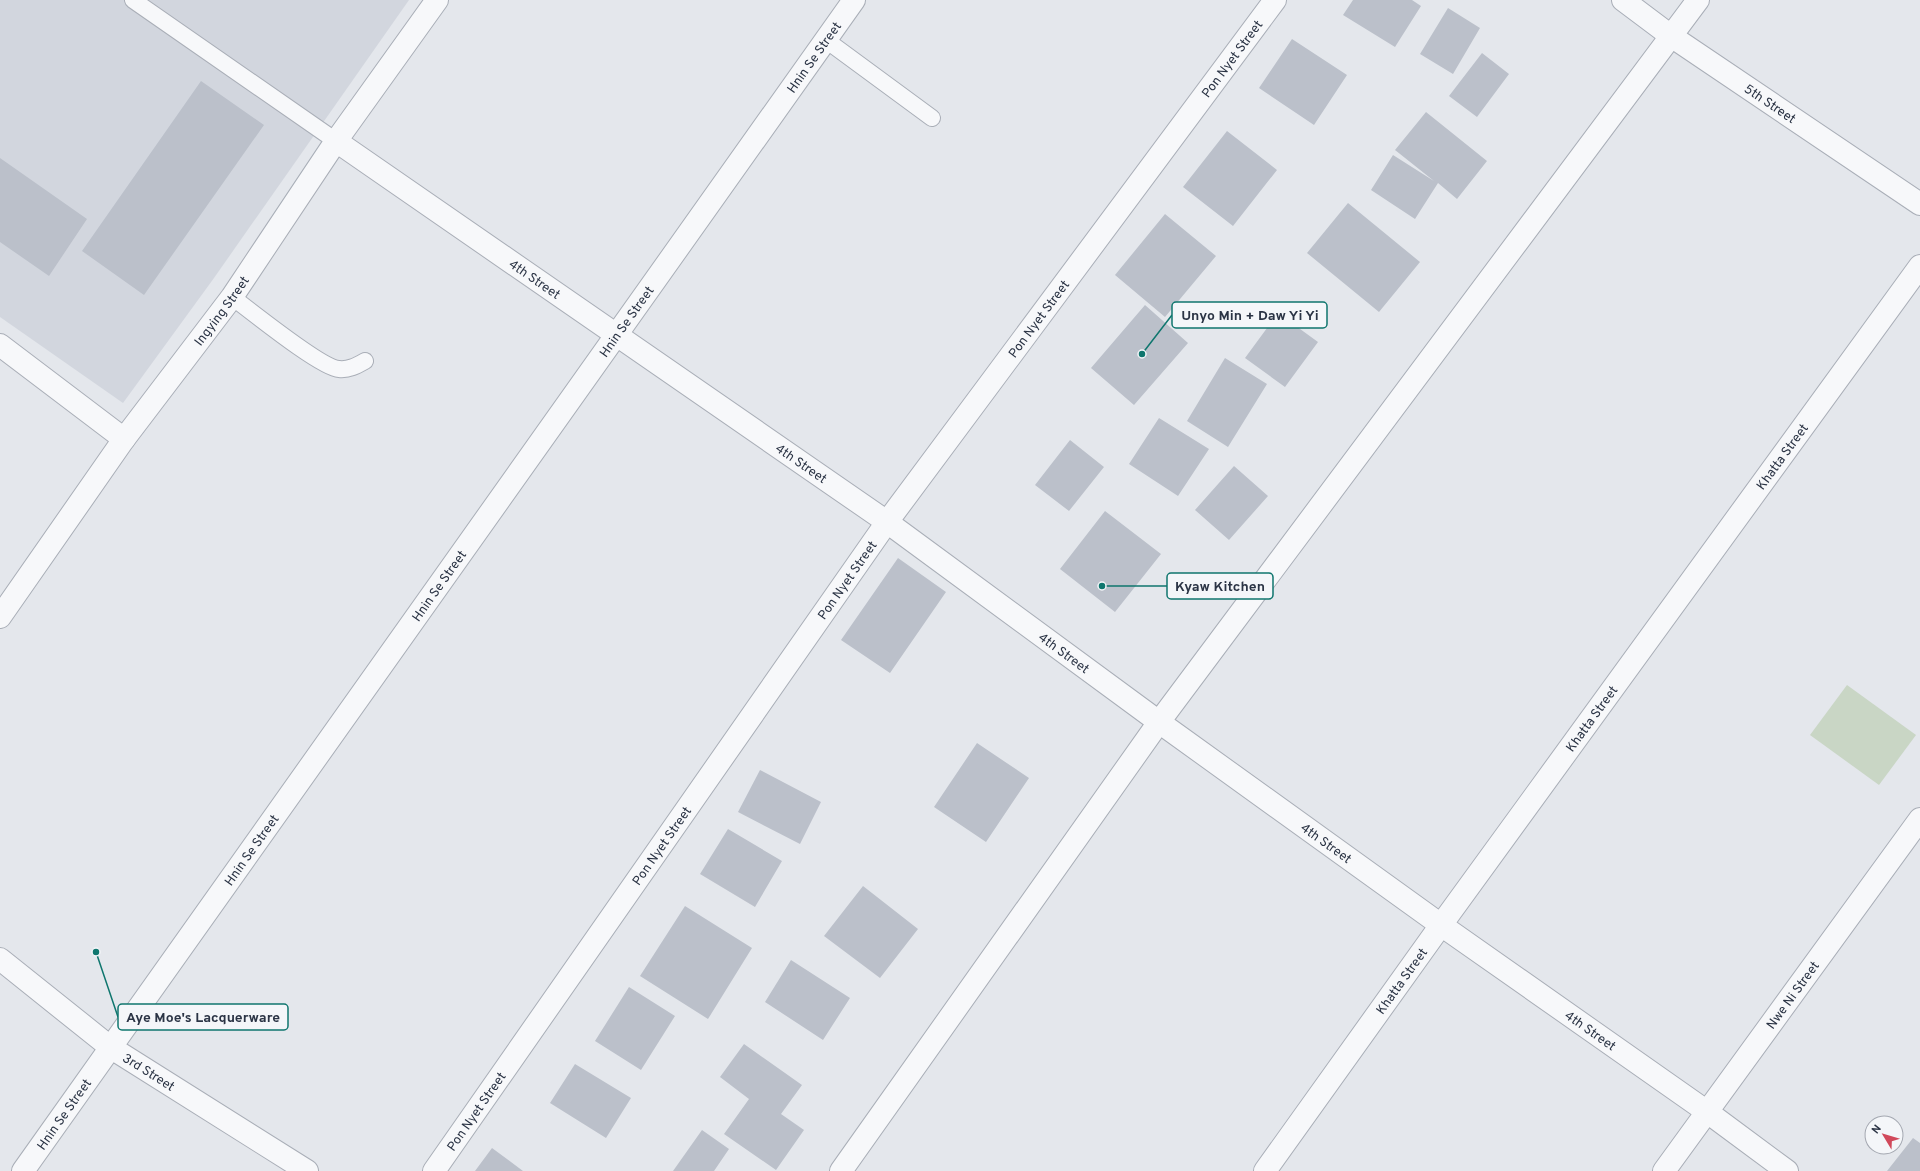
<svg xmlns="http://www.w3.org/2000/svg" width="1920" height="1171" viewBox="0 0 1920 1171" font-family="Overpass,sans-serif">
	<rect width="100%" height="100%" fill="#e4e7ec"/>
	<path fill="#d2d6de" d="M 0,0 L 409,0 L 214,278 L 123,403 L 0,317 Z"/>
	<path fill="#c9d6c5" d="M 1847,685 L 1916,735 L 1879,785 L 1810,735 Z"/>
	<path fill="#bbc0ca" d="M 1353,0 L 1412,0 L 1421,6 L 1395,47 L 1343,15 Z
		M 1448,8 L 1480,28 L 1453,74 L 1420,54 Z
		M 1292,39 L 1347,75 L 1314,125 L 1259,88 Z
		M 1482,53 L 1509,74 L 1477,117 L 1449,96 Z
		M 201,81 L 264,125 L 144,295 L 82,251 Z
		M 1426,112 L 1487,161 L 1457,199 L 1438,183 L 1415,219 L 1371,190 L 1393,155 L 1434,181 L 1395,150 Z
		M 1227,131 L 1277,170 L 1233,226 L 1183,187 Z
		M 0,158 L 87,219 L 49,276 L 0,242 Z
		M 1348,203 L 1420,262 L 1379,312 L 1307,253 Z
		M 1165,214 L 1216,256 L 1165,317 L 1115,275 Z
		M 1145,305 L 1188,343 L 1134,405 L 1091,368 Z
		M 1278,313 L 1318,342 L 1285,387 L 1245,358 Z
		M 1225,358 L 1267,384 L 1228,447 L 1187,421 Z
		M 1159,418 L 1209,449 L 1178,496 L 1129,464 Z
		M 1070,440 L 1104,467 L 1069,511 L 1035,485 Z
		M 1234,466 L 1268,496 L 1229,540 L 1195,510 Z
		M 1105,511 L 1161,554 L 1115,612 L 1060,569 Z
		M 898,558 L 946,592 L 890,673 L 841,640 Z
		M 977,743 L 1029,778 L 986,842 L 934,807 Z
		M 760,770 L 821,802 L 800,844 L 738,812 Z
		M 728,829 L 782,861 L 755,907 L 700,874 Z
		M 863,886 L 918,929 L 880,978 L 824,936 Z
		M 685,906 L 752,948 L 708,1019 L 640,976 Z
		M 791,960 L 850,998 L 823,1040 L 765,1002 Z
		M 629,987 L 675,1016 L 641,1070 L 595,1041 Z
		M 744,1044 L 802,1085 L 781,1114 L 804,1130 L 776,1170 L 724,1134 L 749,1099 L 720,1077 Z
		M 575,1064 L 631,1098 L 606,1138 L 550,1103 Z
		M 702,1130 L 729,1149 L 714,1171 L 673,1171 Z
		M 1913,1138 L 1920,1143 L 1920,1171 L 1887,1171 Z
		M 492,1148 L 523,1171 L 475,1171 Z"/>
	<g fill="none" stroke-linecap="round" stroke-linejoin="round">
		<defs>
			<path id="service" d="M 133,0 L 336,141
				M 826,40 L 932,118
				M 232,297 C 251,311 321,368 339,369 C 349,370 356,366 365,361"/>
			<g id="minor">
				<path id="s1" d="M 1623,0 L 1671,36 L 1920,204"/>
				<path id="s2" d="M 336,141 L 887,522 L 1159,722 L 1441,925 L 1706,1111 L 1787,1171"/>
				<path d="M 0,345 L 124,439"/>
				<path id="s3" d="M 0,617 L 124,439 L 232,297 L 336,141 L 437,0"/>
				<path id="s4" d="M 0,959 L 110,1047 L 307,1171"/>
				<path id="s5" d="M 23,1171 L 854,0"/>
				<path id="s6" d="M 434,1171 L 887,522 L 1275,0"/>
				<path d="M 841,1171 L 1159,722 L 1698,0"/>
				<path id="s7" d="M 1265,1171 L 1441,925 L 1920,266"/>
				<path id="s8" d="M 1664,1171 L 1920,819"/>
			</g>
		</defs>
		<use href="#service" stroke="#a9aeb7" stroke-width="18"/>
		<use href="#minor" stroke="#a9aeb7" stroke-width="24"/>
		<use href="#service" stroke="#f7f8fa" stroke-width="16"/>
		<use href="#minor" stroke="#f7f8fa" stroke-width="22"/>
	</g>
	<g text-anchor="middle" stroke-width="3.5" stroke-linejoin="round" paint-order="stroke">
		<g font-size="13" fill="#2b3445" stroke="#f4f6f9">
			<text dy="5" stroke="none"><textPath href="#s5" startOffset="1366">Hnin Se Street</textPath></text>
			<text dy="5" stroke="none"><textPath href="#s6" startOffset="1369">Pon Nyet Street</textPath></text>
			<text dy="5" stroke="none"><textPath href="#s1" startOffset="180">5th Street</textPath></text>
			<text dy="5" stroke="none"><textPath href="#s2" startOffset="242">4th Street</textPath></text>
			<text dy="5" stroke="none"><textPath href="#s3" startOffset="378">Ingying Street</textPath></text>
			<text dy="5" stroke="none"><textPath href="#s6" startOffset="1045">Pon Nyet Street</textPath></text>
			<text dy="5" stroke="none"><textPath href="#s5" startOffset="1042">Hnin Se Street</textPath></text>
			<text dy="5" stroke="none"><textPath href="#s7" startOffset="882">Khatta Street</textPath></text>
			<text dy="5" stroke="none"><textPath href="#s2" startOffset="566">4th Street</textPath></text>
			<text dy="5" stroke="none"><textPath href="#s6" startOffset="721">Pon Nyet Street</textPath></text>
			<text dy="5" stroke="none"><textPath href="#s5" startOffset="718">Hnin Se Street</textPath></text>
			<text dy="5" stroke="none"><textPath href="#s2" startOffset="890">4th Street</textPath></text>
			<text dy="5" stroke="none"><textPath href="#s7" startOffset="558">Khatta Street</textPath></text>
			<text dy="5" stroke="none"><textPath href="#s2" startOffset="1214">4th Street</textPath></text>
			<text dy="5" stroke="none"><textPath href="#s6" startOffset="397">Pon Nyet Street</textPath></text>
			<text dy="5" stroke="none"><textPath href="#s5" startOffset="394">Hnin Se Street</textPath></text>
			<text dy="5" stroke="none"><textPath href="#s7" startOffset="234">Khatta Street</textPath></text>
			<text dy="5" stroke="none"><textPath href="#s8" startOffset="218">Nwe Ni Street</textPath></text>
			<text dy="5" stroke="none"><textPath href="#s2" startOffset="1538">4th Street</textPath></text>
			<text dy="5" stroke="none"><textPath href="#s4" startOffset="187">3rd Street</textPath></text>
			<text dy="5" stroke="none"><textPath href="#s6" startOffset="73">Pon Nyet Street</textPath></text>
			<text dy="5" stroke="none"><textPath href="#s5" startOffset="70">Hnin Se Street</textPath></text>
		</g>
	</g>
	<path fill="none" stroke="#0f766e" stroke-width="1.5" d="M1142 354L1172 315M1102 586L1167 586M96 952L118 1017"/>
	<g fill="#0f766e" stroke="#f4f6f9" stroke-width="1.5">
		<circle cx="1142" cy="354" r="4"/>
		<circle cx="1102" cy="586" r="4"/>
		<circle cx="96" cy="952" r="4"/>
	</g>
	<g fill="#f4f6f9" stroke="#0f766e" stroke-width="1.5">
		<rect x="1172" y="302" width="155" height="26" rx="4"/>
		<rect x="1167" y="573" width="106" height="26" rx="4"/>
		<rect x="118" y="1004" width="170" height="26" rx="4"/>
	</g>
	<g font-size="14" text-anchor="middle" font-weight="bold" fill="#2b3445">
		<text x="1250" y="320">Unyo Min + Daw Yi Yi</text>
		<text x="1220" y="591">Kyaw Kitchen</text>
		<text x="203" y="1022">Aye Moe's Lacquerware</text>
	</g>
	<g transform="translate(1884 1135) rotate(308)"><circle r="19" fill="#f4f6f9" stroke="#a4a8b1"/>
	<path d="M0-3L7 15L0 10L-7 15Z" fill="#d1495b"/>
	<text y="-6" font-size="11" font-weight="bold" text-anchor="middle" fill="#2b3445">N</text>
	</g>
</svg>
